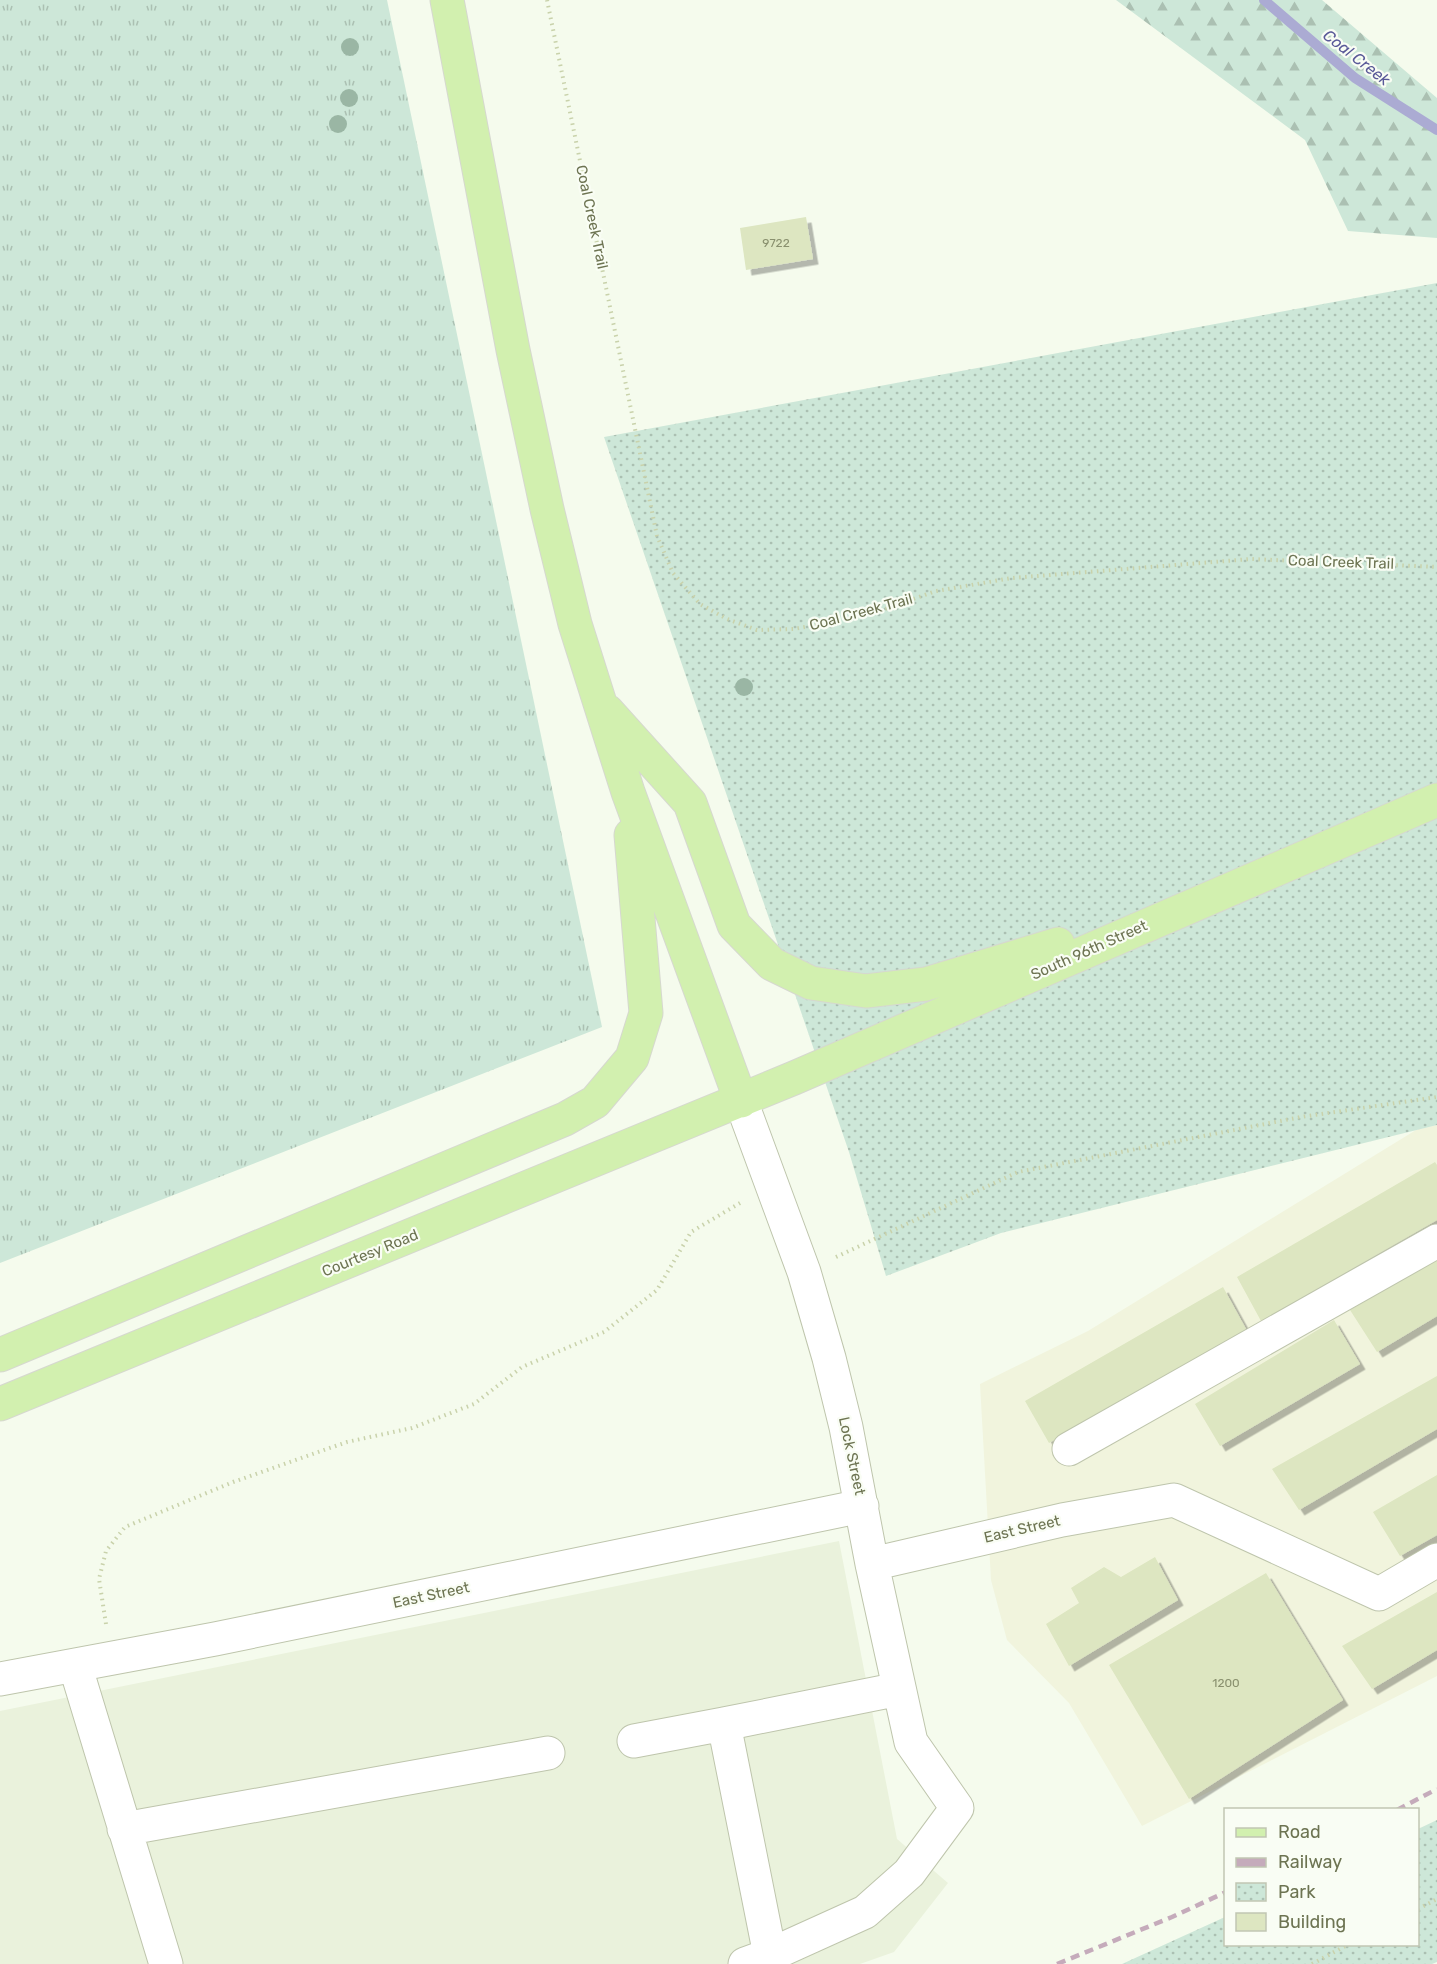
<svg xmlns="http://www.w3.org/2000/svg" width="1437" height="1964" viewBox="0 0 1437 1964" font-family="Rubik,sans-serif">
<defs>
<pattern id="grass-tufts" width="24" height="20" patternUnits="userSpaceOnUse" patternTransform="scale(1.5)"><rect width="24" height="20" fill="#cde7d8"/><path d="M3 7l-1-3M5 7V3M7 7l1-3M15 17l-1-3M17 17v-4M19 17l1-3" fill="none" stroke="#abc0b2"/></pattern>
<pattern id="forest-firs" width="22" height="20" patternUnits="userSpaceOnUse" patternTransform="scale(1.5)"><rect width="22" height="20" fill="#cde7d8"/><path d="M5 1l3.5 6h-7zM16 11l3.5 6h-7z" fill="#abc0b2"/></pattern>
<pattern id="park-dots" width="8" height="8" patternUnits="userSpaceOnUse" patternTransform="scale(1.5)"><rect width="8" height="8" fill="#cde7d8"/><path d="M2 2h.1M6 6h.1" fill="none" stroke="#abc0b2" stroke-width="1.8" stroke-linecap="round"/></pattern>
<filter id="shadow"><feDropShadow dx="5.5" dy="5.5" stdDeviation="0" flood-color="#0004"/></filter>
</defs>
<rect width="100%" height="100%" fill="#f5fbed"/>
<path fill="#eaf2dc" d="M 839,1541 L 897,1839 L 948,1883 L 894,1952 L 860,1964 L 0,1964 L 0,1711 Z"/>
<path fill="#f1f4dd" d="M 1437,1125 L 1437,1676 L 1142,1826 L 1069,1703 L 1007,1640 L 991,1580 L 980,1384 L 1088,1331 L 1416,1130 Z"/>
<path fill="url(#grass-tufts)" d="M 0,0 L 387,0 L 602,1027 L 0,1263 Z"/>
<path fill="url(#forest-firs)" d="M 1116,0 L 1322,0 L 1437,98 L 1437,238 L 1348,231 L 1305,140 Z"/>
<path fill="url(#park-dots)" d="M 1437,283 L 1437,1125 L 1001,1233 L 886,1276 L 849,1152 L 604,437 Z
M 1437,1820 L 1437,1962 L 1432,1964 L 1122,1964 L 1225,1917 L 1226,1944 L 1418,1944 L 1418,1829 Z"/>
<g fill="none" stroke-linecap="round" stroke-linejoin="round">
<path stroke="#ababd3" stroke-width="10" d="M 1264,0 L 1355,78 L 1437,130"/>
</g>
<path fill="#dde6c1" filter="url(#shadow)" d="M 806,217 L 813,259 L 746,270 L 740,228 Z
M 1435,1162 L 1437,1165 L 1437,1220 L 1261,1321 L 1237,1277 Z
M 1437,1258 L 1437,1316 L 1377,1352 L 1350,1310 Z
M 1223,1287 L 1246,1329 L 1049,1443 L 1025,1401 Z
M 1334,1320 L 1360,1364 L 1220,1446 L 1195,1404 Z
M 1437,1376 L 1437,1429 L 1299,1510 L 1272,1469 Z
M 1437,1475 L 1437,1535 L 1400,1556 L 1373,1512 Z
M 1155,1557 L 1178,1600 L 1069,1666 L 1046,1624 L 1079,1603 L 1071,1588 L 1104,1567 L 1121,1577 Z
M 1266,1573 L 1343,1700 L 1189,1799 L 1109,1665 Z
M 1437,1592 L 1437,1650 L 1372,1689 L 1342,1646 Z"/>
<g fill="none" stroke-linecap="round" stroke-linejoin="round">
<defs>
<path id="minor" d="M 741,1101 L 804,1272 L 829,1358 L 846,1427 L 872,1564 L 911,1742 L 957,1808 L 909,1873 L 865,1912 L 770,1955 L 745,1964
M 1069,1449 L 1437,1241
M 872,1564 L 1062,1520 L 1174,1500 L 1379,1594 L 1437,1560
M 75,1665 L 166,1964
M 0,1679 L 215,1639 L 862,1506
M 634,1741 L 724,1724
M 124,1829 L 548,1753
M 770,1955 L 724,1724 L 899,1689"/>
<path id="major" d="M 447,0 L 513,350 L 547,509 L 575,624 L 628,792 L 741,1101
M 607,711 L 690,803 L 734,925 L 772,964 L 811,983 L 866,991 L 926,984 L 1058,944
M 0,1355 L 565,1119 L 595,1102 L 632,1058 L 646,1013 L 631,835
M 0,1404 L 794,1078 L 1437,800"/>
</defs>
<use href="#minor" stroke="#bec5ac" stroke-width="35"/>
<use href="#major" stroke="#d6d8cf" stroke-width="35"/>
<path stroke="#c9d2ab" stroke-width="4" stroke-dasharray="1.5 4.5" stroke-linecap="butt" d="M 547,0 L 657,536 L 673,573 L 700,604 L 727,619 L 757,630 L 794,629 L 832,622 L 885,609 L 936,591 L 1012,578 L 1251,559 L 1437,567
M 836,1257 L 1018,1172 L 1301,1117 L 1437,1097
M 106,1624 L 99,1579 L 106,1551 L 125,1527 L 233,1482 L 347,1442 L 412,1428 L 474,1404 L 522,1367 L 604,1332 L 657,1290 L 691,1232 L 740,1203
M 1418,1909 L 1437,1899
M 1312,1964 L 1349,1944"/>
<use href="#minor" stroke="#fff" stroke-width="33"/>
<use href="#major" stroke="#d2f0af" stroke-width="33"/>
<path stroke="#c5abbb" stroke-width="4.5" stroke-dasharray="9 6" stroke-linecap="butt" d="M 1397,1810 L 1437,1789
M 1057,1964 L 1172,1917 L 1226,1892"/>
</g>
<g fill="#9ab6a4">
<circle cx="350" cy="47" r="9"/>
<circle cx="349" cy="98" r="9"/>
<circle cx="338" cy="124" r="9"/>
<circle cx="744" cy="687" r="9"/>
</g>
<g text-anchor="middle" stroke-width="4.5" stroke-linejoin="round" paint-order="stroke">
<g font-size="12" fill="#89906e">
<text x="776" y="247">9722</text>
<text x="1226" y="1687">1200</text>
</g>
<g font-size="15" fill="#6d7452" stroke="#f9fdf4">
<text transform="translate(592 217) rotate(78)" y="5">Coal Creek Trail</text>
<text transform="translate(1341 562) rotate(2)" y="5">Coal Creek Trail</text>
<text transform="translate(861 612) rotate(-15)" y="5">Coal Creek Trail</text>
<text transform="translate(1089 950) rotate(-24)" y="5">South 96th Street</text>
<text transform="translate(370 1253) rotate(-22)" y="5">Courtesy Road</text>
<text transform="translate(852 1456) rotate(78)" y="5">Lock Street</text>
<text transform="translate(1022 1529) rotate(-13)" y="5">East Street</text>
<text transform="translate(431 1595) rotate(-12)" y="5">East Street</text>
</g>
<g font-size="16" font-style="italic" fill="#595998" stroke="#f9fdf4">
<text transform="translate(1357 57) rotate(38)" y="6">Coal Creek</text>
</g>
</g>
<rect x="1224" y="1808" width="195" height="138" fill="#f9fdf4" stroke="#c1c6b3" stroke-width="1.5"/>
<rect x="1236" y="1828" width="30" height="9" fill="#d2f0af" stroke="#c1c6b3" stroke-width="1.5"/>
<text x="1278" y="1838" font-size="18" fill="#6d7452">Road</text>
<rect x="1236" y="1858" width="30" height="9" fill="#c5abbb" stroke="#c1c6b3" stroke-width="1.5"/>
<text x="1278" y="1868" font-size="18" fill="#6d7452">Railway</text>
<rect x="1236" y="1883" width="30" height="18" fill="url(#park-dots)" stroke="#c1c6b3" stroke-width="1.5"/>
<text x="1278" y="1898" font-size="18" fill="#6d7452">Park</text>
<rect x="1236" y="1913" width="30" height="18" fill="#dde6c1" stroke="#c1c6b3" stroke-width="1.5"/>
<text x="1278" y="1928" font-size="18" fill="#6d7452">Building</text>
</svg>
